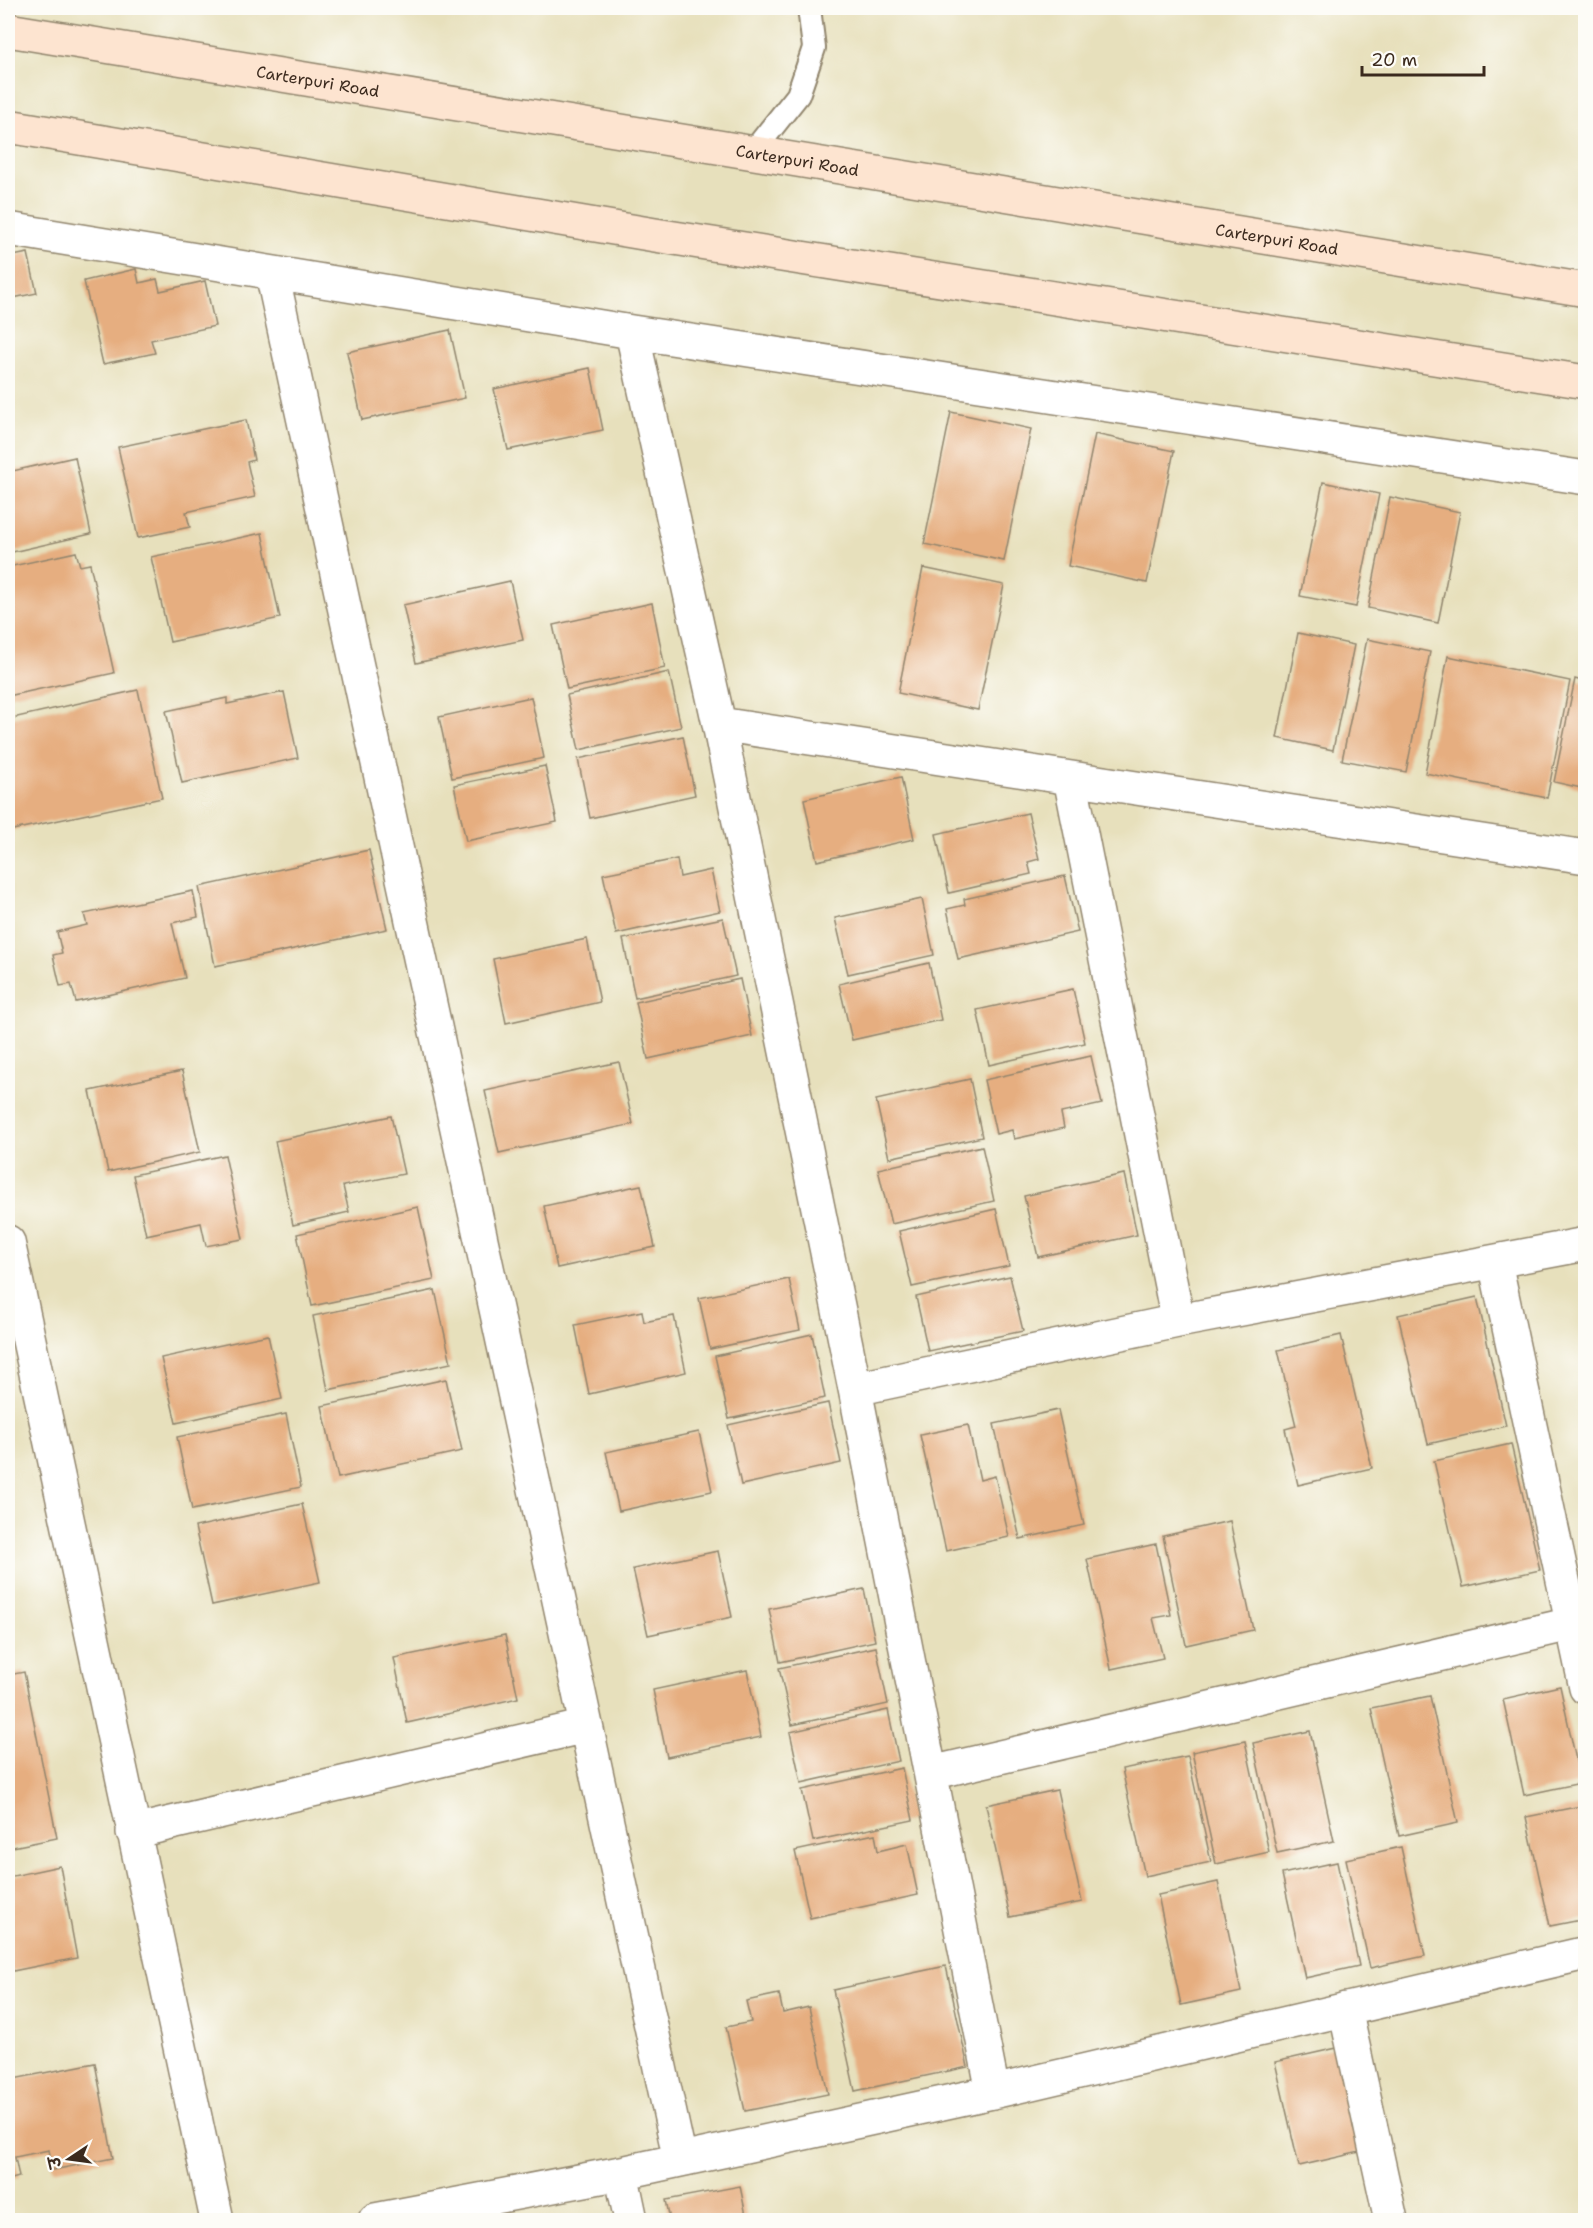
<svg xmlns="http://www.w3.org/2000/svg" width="1593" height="2228" viewBox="0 0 1593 2228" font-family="'Shantell Sans','Playpen Sans Deva',sans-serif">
<rect width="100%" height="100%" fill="#fdfcf7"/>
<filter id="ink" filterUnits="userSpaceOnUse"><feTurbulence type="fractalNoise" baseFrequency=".0167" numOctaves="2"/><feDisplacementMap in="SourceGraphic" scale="12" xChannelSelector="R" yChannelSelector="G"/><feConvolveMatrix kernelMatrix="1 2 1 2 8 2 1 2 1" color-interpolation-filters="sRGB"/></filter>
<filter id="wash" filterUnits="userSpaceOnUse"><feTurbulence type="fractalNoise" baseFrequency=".008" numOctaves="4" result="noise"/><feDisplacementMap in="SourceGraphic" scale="24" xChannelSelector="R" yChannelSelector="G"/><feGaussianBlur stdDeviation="1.35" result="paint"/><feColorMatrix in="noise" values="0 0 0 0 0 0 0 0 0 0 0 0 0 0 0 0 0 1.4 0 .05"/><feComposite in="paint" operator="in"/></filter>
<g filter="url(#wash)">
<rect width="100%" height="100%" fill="#e7e0bc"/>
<g id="blocks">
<path fill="#e6ae80" d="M 28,253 L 37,293 L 8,299 L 8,257 Z
M 136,269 L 139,283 L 157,279 L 160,291 L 205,281 L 215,326 L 151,340 L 155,353 L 103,364 L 84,281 Z
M 450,330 L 465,398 L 362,420 L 347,352 Z
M 590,368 L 603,430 L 508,450 L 494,389 Z
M 951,412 L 1031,429 L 1004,561 L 924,544 Z
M 246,420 L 254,460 L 247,462 L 255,497 L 186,512 L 190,527 L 138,538 L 118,447 Z
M 1095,434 L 1174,451 L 1147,583 L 1068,566 Z
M 75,457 L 91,534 L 8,553 L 8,472 Z
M 1323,482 L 1379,494 L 1356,607 L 1300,596 Z
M 1390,497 L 1460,512 L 1438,623 L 1368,608 Z
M 262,533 L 280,618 L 170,642 L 151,557 Z
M 76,552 L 80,566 L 90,564 L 114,673 L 8,696 L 8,567 Z
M 923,568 L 1004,585 L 978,710 L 898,693 Z
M 510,581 L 523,640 L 416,663 L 403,605 Z
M 652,603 L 665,668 L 567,689 L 553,625 Z
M 1298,633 L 1354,645 L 1333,750 L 1277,738 Z
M 1367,639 L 1430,652 L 1406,772 L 1342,760 Z
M 1448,656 L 1570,681 L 1547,798 L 1425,773 Z
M 669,672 L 681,727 L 579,750 L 567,695 Z
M 1575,679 L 1586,682 L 1586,789 L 1554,782 Z
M 138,690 L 162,798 L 8,831 L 8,719 Z
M 284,692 L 298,758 L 182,783 L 166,711 L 227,698 L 227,704 Z
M 531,697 L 544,758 L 452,778 L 439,717 Z
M 683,736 L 695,795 L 590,818 L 578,759 Z
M 545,766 L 557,822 L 466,841 L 454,785 Z
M 901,777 L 914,839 L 817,861 L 804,799 Z
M 1028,813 L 1039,859 L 1028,862 L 1031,874 L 949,893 L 936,834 Z
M 369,850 L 387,929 L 215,966 L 199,887 Z
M 677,859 L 680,877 L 711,870 L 720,911 L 616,934 L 603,874 Z
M 1065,876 L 1078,932 L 958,959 L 947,909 L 965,905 L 964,899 Z
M 193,891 L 198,917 L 172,923 L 185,978 L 76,1002 L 71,984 L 60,986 L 53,955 L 62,953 L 57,932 L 87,925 L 84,914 Z
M 922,899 L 934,955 L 848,974 L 835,918 Z
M 723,918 L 736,976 L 635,998 L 623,939 Z
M 587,939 L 600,1002 L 506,1023 L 493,959 Z
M 929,963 L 941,1020 L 852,1040 L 839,984 Z
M 740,979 L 752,1036 L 648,1059 L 636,1002 Z
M 1073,989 L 1085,1043 L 989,1065 L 977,1010 Z
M 1091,1056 L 1102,1104 L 1061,1113 L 1064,1128 L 1014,1139 L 1012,1130 L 996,1134 L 984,1080 Z
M 619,1062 L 633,1124 L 499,1153 L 485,1091 Z
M 182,1071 L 200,1152 L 108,1172 L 90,1091 Z
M 970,1079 L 982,1137 L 889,1158 L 876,1100 Z
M 391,1116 L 404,1174 L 343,1186 L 349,1212 L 293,1225 L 275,1141 Z
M 982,1146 L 994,1201 L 891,1224 L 878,1169 Z
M 225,1155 L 243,1239 L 206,1246 L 201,1223 L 146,1235 L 133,1175 Z
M 1124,1174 L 1137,1235 L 1038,1257 L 1024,1196 Z
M 641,1185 L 655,1247 L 557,1268 L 544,1206 Z
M 418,1207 L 434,1280 L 312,1306 L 297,1234 Z
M 996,1209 L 1009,1266 L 912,1287 L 899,1231 Z
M 1010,1276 L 1023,1331 L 928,1351 L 916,1297 Z
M 789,1279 L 800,1330 L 710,1349 L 699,1298 Z
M 435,1290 L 451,1363 L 328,1390 L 313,1316 Z
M 1477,1297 L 1506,1426 L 1428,1444 L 1398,1315 Z
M 642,1311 L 644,1322 L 674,1316 L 686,1372 L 589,1394 L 575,1325 Z
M 812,1334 L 825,1398 L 729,1419 L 715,1356 Z
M 268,1335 L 282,1399 L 176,1423 L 161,1358 Z
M 1341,1335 L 1372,1468 L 1298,1485 L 1285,1429 L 1296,1426 L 1278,1350 Z
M 446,1379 L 462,1451 L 338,1478 L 322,1406 Z
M 828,1403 L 841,1463 L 741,1485 L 728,1425 Z
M 1058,1410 L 1084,1525 L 1020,1539 L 994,1424 Z
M 286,1414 L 301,1487 L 192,1510 L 177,1437 Z
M 968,1425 L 980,1480 L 995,1476 L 1009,1537 L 946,1551 L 920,1435 Z
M 699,1432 L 712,1491 L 619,1511 L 606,1452 Z
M 1511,1444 L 1540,1570 L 1463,1587 L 1434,1461 Z
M 302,1504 L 320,1582 L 212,1605 L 195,1527 Z
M 1230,1521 L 1253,1630 L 1186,1645 L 1163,1536 Z
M 1156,1544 L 1171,1615 L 1153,1618 L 1163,1658 L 1111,1669 L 1087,1559 Z
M 718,1551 L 732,1617 L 648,1635 L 633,1569 Z
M 864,1589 L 875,1641 L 780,1662 L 769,1609 Z
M 505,1635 L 518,1698 L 407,1723 L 394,1658 Z
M 876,1647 L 888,1704 L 792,1725 L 779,1668 Z
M 747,1670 L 761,1737 L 667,1757 L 653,1690 Z
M 24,1672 L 57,1838 L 8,1848 L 8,1675 Z
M 1560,1686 L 1581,1783 L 1524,1795 L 1503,1699 Z
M 1430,1696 L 1458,1823 L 1399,1836 L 1371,1708 Z
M 888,1710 L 899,1761 L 801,1783 L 790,1732 Z
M 1310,1731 L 1334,1841 L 1277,1853 L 1253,1743 Z
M 1245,1741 L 1269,1852 L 1216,1864 L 1192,1752 Z
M 1188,1756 L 1211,1862 L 1145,1876 L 1122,1769 Z
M 902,1768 L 913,1820 L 813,1841 L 802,1790 Z
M 1057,1790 L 1082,1902 L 1010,1917 L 986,1805 Z
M 1586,1805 L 1586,1919 L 1550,1926 L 1526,1817 Z
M 875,1834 L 878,1851 L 907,1844 L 918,1895 L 810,1918 L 795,1851 Z
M 1401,1847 L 1425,1956 L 1370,1968 L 1346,1859 Z
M 1337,1862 L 1359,1966 L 1305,1978 L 1282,1874 Z
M 60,1866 L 77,1958 L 8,1972 L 8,1877 Z
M 1218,1882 L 1241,1992 L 1181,2005 L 1158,1895 Z
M 946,1966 L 968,2067 L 855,2091 L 833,1990 Z
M 779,1994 L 783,2013 L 809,2007 L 828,2094 L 745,2111 L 726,2027 L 751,2022 L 746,2001 Z
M 1337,2048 L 1360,2152 L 1299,2166 L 1275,2062 Z
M 95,2063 L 113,2158 L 53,2170 L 49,2150 L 15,2157 L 19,2177 L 8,2180 L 8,2080 Z
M 740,2186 L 747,2220 L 670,2220 L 666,2200 Z"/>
</g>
</g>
<g filter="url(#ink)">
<use href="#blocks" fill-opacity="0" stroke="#91856d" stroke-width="1.5"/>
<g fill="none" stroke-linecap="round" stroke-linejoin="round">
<defs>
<path id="lane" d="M 752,153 L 798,95 L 814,48 L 809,8"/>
<path id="street" d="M 8,229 L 632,332 L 1586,478
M 272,273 L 680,2160
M 632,332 L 719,724 L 855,1389 L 993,2092
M 719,724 L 1586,857
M 1070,778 L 1178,1321
M 8,1242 L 217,2220
M 1495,1262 L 1586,1688
M 855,1389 L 1178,1321 L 1586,1244
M 931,1773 L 1571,1624
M 133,1832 L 586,1726
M 1345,2009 L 1391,2220
M 621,2173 L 631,2220
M 375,2220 L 621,2173 L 993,2092 L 1586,1953"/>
<g id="secondary">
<path id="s1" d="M 8,30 L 1586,290"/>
<path d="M 8,126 L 655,235 L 1586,382"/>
</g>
</defs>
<use href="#lane" stroke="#91856d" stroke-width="26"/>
<use href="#street" stroke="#91856d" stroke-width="36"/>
<use href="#secondary" stroke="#91856d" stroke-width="36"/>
<use href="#lane" stroke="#fff" stroke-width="22"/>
<use href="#street" stroke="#fff" stroke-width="33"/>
<use href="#secondary" stroke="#fde4d0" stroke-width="33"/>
</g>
</g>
<g text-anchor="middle" stroke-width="6" stroke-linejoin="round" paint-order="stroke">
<g font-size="16" fill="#3b2a1e" stroke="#fdfcf7">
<text dy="6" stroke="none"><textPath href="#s1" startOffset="314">Carterpuri Road</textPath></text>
<text dy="6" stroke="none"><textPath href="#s1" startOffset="800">Carterpuri Road</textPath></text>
<text dy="6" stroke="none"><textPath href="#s1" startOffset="1286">Carterpuri Road</textPath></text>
</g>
</g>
<rect width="1593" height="2228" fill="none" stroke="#fdfcf7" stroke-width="30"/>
<g transform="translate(69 2159) rotate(257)" stroke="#fdfcf7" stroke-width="4.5" paint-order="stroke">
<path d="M0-4.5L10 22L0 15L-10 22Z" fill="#3b2a1e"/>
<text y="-9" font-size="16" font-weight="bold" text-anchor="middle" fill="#3b2a1e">उ</text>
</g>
<path d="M1362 66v9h122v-9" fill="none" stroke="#3b2a1e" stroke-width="3"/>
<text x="1371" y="66" font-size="18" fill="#3b2a1e" stroke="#fdfcf7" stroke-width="4.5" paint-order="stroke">20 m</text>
</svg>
